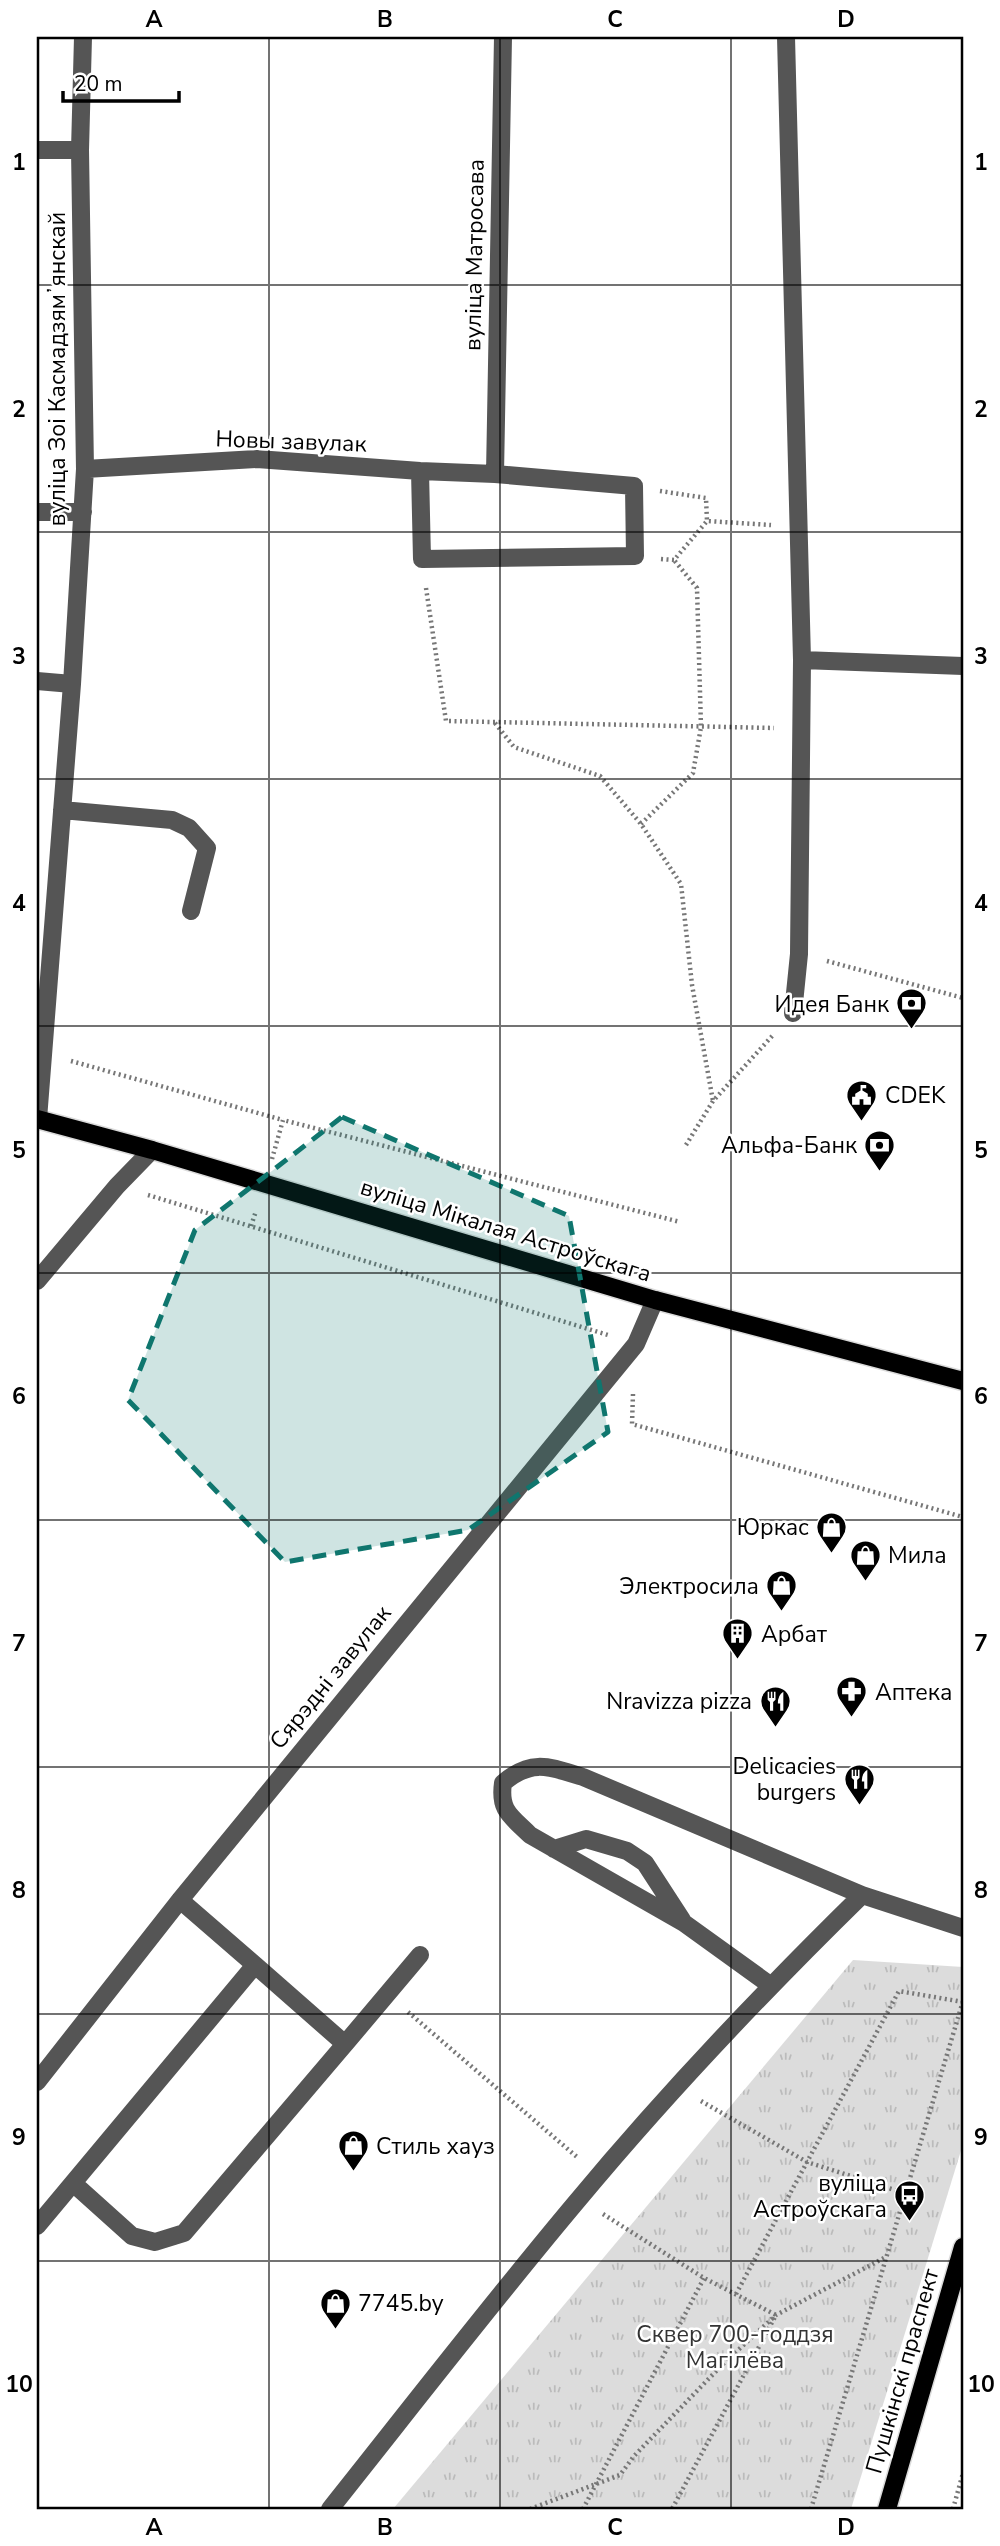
<svg xmlns="http://www.w3.org/2000/svg" width="1000" height="2546" viewBox="0 0 1000 2546" font-family="'Nunito Sans',sans-serif">
<defs>
<pattern id="park-tufts" width="24" height="20" patternUnits="userSpaceOnUse" patternTransform="scale(1.75)"><rect width="24" height="20" fill="#dcdcdc"/><path d="M3 7l-1-3M5 7V3M7 7l1-3M15 17l-1-3M17 17v-4M19 17l1-3" fill="none" stroke="#bbb"/></pattern>
</defs>
<rect width="100%" height="100%" fill="#fff"/>
<path fill="url(#park-tufts)" d="M 853,1960 L 963,1967 L 963,2144 L 851,2509 L 393,2509 Z"/>
<g fill="none" stroke-linecap="round" stroke-linejoin="round">
<defs>
<path id="major" d="M 37,1119 L 152,1150 L 655,1300 L 963,1381
M 887,2509 L 963,2247"/>
</defs>
<use href="#major" stroke="#dbdbdb" stroke-width="21"/>
<path stroke="#777" stroke-width="4.5" stroke-dasharray="2 3.5" stroke-linecap="butt" d="M 660,491 L 706,498 L 707,521
M 661,559 L 674,560 L 707,521 L 771,525
M 426,588 L 446,721 L 774,728
M 495,723 L 514,747 L 600,776 L 641,824 L 681,884 L 692,985 L 713,1101
M 641,824 L 693,773 L 701,727 L 697,588 L 674,560
M 827,961 L 963,998
M 71,1061 L 283,1120
M 686,1145 L 713,1101 L 774,1034
M 272,1159 L 283,1120 L 680,1222
M 148,1195 L 608,1335
M 251,1226 L 256,1211
M 633,1394 L 632,1424 L 963,1517
M 408,2012 L 577,2157
M 701,2101 L 807,2162 L 904,2193
M 603,2214 L 704,2278 L 776,2315 L 672,2509
M 736,2294 L 899,1991 L 963,2002
M 530,2509 L 620,2475 L 634,2456 L 723,2364 L 776,2315 L 884,2258
M 583,2509 L 704,2278
M 811,2509 L 963,2001
M 953,2509 L 963,2473"/>
<path stroke="#555" stroke-width="18" d="M 786,37 L 802,660 L 799,954 L 793,1013
M 37,150 L 80,150
M 85,469 L 257,459 L 420,471 L 495,474 L 634,486 L 635,556 L 422,559 L 420,471
M 495,474 L 503,37
M 37,512 L 83,512
M 802,660 L 963,666
M 37,681 L 72,684
M 62,810 L 172,820 L 189,828 L 207,848 L 191,911
M 38,1119 L 72,684 L 85,469 L 80,150 L 83,37
M 37,1281 L 117,1186 L 152,1150
M 554,1849 L 586,1839 L 627,1851 L 645,1863 L 682,1920
M 770,1985 L 684,1923 L 530,1835 C 511,1816 499,1811 503,1783 C 532,1758 550,1767 583,1777 L 862,1895
M 345,2044 L 420,1955
M 37,2082 L 180,1900 L 636,1344 L 655,1300
M 73,2183 L 132,2236 L 155,2242 L 184,2233 L 345,2044 L 255,1965
M 37,2226 L 255,1965 L 180,1900
M 330,2509 C 412,2406 493,2301 578,2200 C 667,2093 763,1992 862,1895 L 963,1928"/>
<use href="#major" stroke="#000" stroke-width="18"/>
</g>
<path fill="#0f766e" fill-opacity="0.2" stroke="#0f766e" stroke-width="5" stroke-dasharray="14 9" stroke-linejoin="round" d="M 342,1117 L 569,1216 L 608,1432 L 468,1530 L 285,1562 L 128,1400 L 195,1230 Z"/>
<path fill="none" stroke="#000" stroke-width="2" stroke-opacity="0.55" d="M 269,37 L 269,2509M 500,37 L 500,2509M 731,37 L 731,2509M 37,285 L 963,285M 37,532 L 963,532M 37,779 L 963,779M 37,1026 L 963,1026M 37,1273 L 963,1273M 37,1520 L 963,1520M 37,1767 L 963,1767M 37,2014 L 963,2014M 37,2261 L 963,2261"/>
<defs>
<symbol id="bank-pin" viewBox="-11 -11 22 30"><path d="M0 17L-7.5 6A9.5 9.5 0 1 1 7.5 6Z" fill="#000" stroke="#fff"/><path d="M-6-4H6V4H-6ZM0-2.3a2.3 2.3 0 1 0 0 4.6a2.3 2.3 0 1 0 0-4.6Z" fill="#fff"/></symbol>
<symbol id="civic-pin" viewBox="-11 -11 22 30"><path d="M0 17L-7.5 6A9.5 9.5 0 1 1 7.5 6Z" fill="#000" stroke="#fff"/><path d="M-.6-6.5H3V-4.5H.6V-3L4-1V1h2V6H-6V1h2V-1L-.6-3ZM-1.2 2.5V6h2.4V2.5Z" fill="#fff"/></symbol>
<symbol id="shop-pin" viewBox="-11 -11 22 30"><path d="M0 17L-7.5 6A9.5 9.5 0 1 1 7.5 6Z" fill="#000" stroke="#fff"/><path d="M-5-2.5h2.3a2.7 3.5 0 0 1 5.4 0H5L5.5 6h-11ZM-1.5-2.5h3a1.5 2.3 0 0 0-3 0Z" fill="#fff"/></symbol>
<symbol id="building-pin" viewBox="-11 -11 22 30"><path d="M0 17L-7.5 6A9.5 9.5 0 1 1 7.5 6Z" fill="#000" stroke="#fff"/><path d="M-4-6H4V6H1V3H-1V6H-4ZM-2.5-4.3h1.7v1.8h-1.7ZM.8-4.3h1.7v1.8H.8ZM-2.5-1h1.7V.8h-1.7ZM.8-1h1.7V.8H.8Z" fill="#fff"/></symbol>
<symbol id="pharmacy-pin" viewBox="-11 -11 22 30"><path d="M0 17L-7.5 6A9.5 9.5 0 1 1 7.5 6Z" fill="#000" stroke="#fff"/><path d="M-2-6h4v4h4v4h-4v4h-4v-4h-4v-4h4Z" fill="#fff"/></symbol>
<symbol id="restaurant-pin" viewBox="-11 -11 22 30"><path d="M0 17L-7.5 6A9.5 9.5 0 1 1 7.5 6Z" fill="#000" stroke="#fff"/><path d="M-5-6h1v4h1v-4h1v4h1v-4h1v5L-1.5 .5V6h-2V.5L-5-1ZM5-6V6H3V1.5H1.5Q1.5-4 5-6Z" fill="#fff"/></symbol>
<symbol id="bus-pin" viewBox="-11 -11 22 30"><path d="M0 17L-7.5 6A9.5 9.5 0 1 1 7.5 6Z" fill="#000" stroke="#fff"/><path d="M-5-6H5V4H4V6H2V4H-2V6H-4V4H-5ZM-3.5-4V0h7V-4ZM-3.5 1.2v1.5H-2V1.2ZM2 1.2v1.5H3.5V1.2Z" fill="#fff"/></symbol>
</defs>
<g fill-rule="evenodd">
<use href="#bank-pin" x="894" y="986" width="35" height="47"/>
<use href="#civic-pin" x="844" y="1078" width="35" height="47"/>
<use href="#bank-pin" x="862" y="1128" width="35" height="47"/>
<use href="#shop-pin" x="814" y="1510" width="35" height="47"/>
<use href="#shop-pin" x="848" y="1538" width="35" height="47"/>
<use href="#shop-pin" x="764" y="1568" width="35" height="47"/>
<use href="#building-pin" x="720" y="1616" width="35" height="47"/>
<use href="#pharmacy-pin" x="834" y="1674" width="35" height="47"/>
<use href="#restaurant-pin" x="758" y="1684" width="35" height="47"/>
<use href="#restaurant-pin" x="842" y="1762" width="35" height="47"/>
<use href="#shop-pin" x="336" y="2128" width="35" height="47"/>
<use href="#bus-pin" x="892" y="2178" width="35" height="47"/>
<use href="#shop-pin" x="318" y="2286" width="35" height="47"/>
</g>
<g text-anchor="middle" stroke-width="5" stroke-linejoin="round" paint-order="stroke">
<g font-size="23" fill="#000" stroke="#fff">
<text transform="translate(474 255) rotate(-89)" y="8">вуліца Матросава</text>
<text transform="translate(57 369) rotate(-90)" y="8">вуліца Зоі Касмадзямʼянскай</text>
<text transform="translate(291 441) rotate(2)" y="8">Новы завулак</text>
<text transform="translate(506 1230) rotate(17)" y="8">вуліца Мікалая Астроўскага</text>
<text transform="translate(330 1677) rotate(-51)" y="8">Сярэдні завулак</text>
<text transform="translate(902 2371) rotate(-74)" y="8">Пушкінскі праспект</text>
</g>
<g font-size="23" fill="#000" stroke="#fff" text-anchor="end">
<text x="889" y="1012">Идея Банк</text>
<text x="885" y="1103" text-anchor="start">CDEK</text>
<text x="857" y="1153">Альфа-Банк</text>
<text x="809" y="1535">Юркас</text>
<text x="888" y="1563" text-anchor="start">Мила</text>
<text x="759" y="1594">Электросила</text>
<text x="761" y="1642" text-anchor="start">Арбат</text>
<text x="875" y="1700" text-anchor="start">Аптека</text>
<text x="752" y="1709">Nravizza pizza</text>
<text x="836" y="1774">Delicacies<tspan x="836" dy="26">burgers</tspan></text>
<text x="376" y="2154" text-anchor="start">Стиль хауз</text>
<text x="887" y="2191">вуліца<tspan x="887" dy="26">Астроўскага</tspan></text>
<text x="358" y="2311" text-anchor="start">7745.by</text>
</g>
<g font-size="23" fill="#333" stroke="#fff">
<text x="735" y="2342">Сквер 700-годдзя<tspan x="735" dy="26">Магілёва</tspan></text>
</g>
</g>
<rect width="1000" height="2546" fill="none" stroke="#ffffff" stroke-width="77"/>
<path d="M63 91v10h116v-10" fill="none" stroke="#000000" stroke-width="3.5"/>
<text x="74" y="91" font-size="21" fill="#000000" stroke="#ffffff" stroke-width="5" paint-order="stroke">20 m</text>
<rect x="38" y="38" width="924" height="2470" fill="none" stroke="#000" stroke-width="2.5"/>
<g font-size="23" text-anchor="middle" font-weight="bold" fill="#000">
<text x="154" y="27">A</text>
<text x="385" y="27">B</text>
<text x="615" y="27">C</text>
<text x="846" y="27">D</text>
<text x="19" y="170">1</text>
<text x="981" y="170">1</text>
<text x="19" y="417">2</text>
<text x="981" y="417">2</text>
<text x="19" y="664">3</text>
<text x="981" y="664">3</text>
<text x="19" y="911">4</text>
<text x="981" y="911">4</text>
<text x="19" y="1158">5</text>
<text x="981" y="1158">5</text>
<text x="19" y="1404">6</text>
<text x="981" y="1404">6</text>
<text x="19" y="1651">7</text>
<text x="981" y="1651">7</text>
<text x="19" y="1898">8</text>
<text x="981" y="1898">8</text>
<text x="19" y="2145">9</text>
<text x="981" y="2145">9</text>
<text x="19" y="2392">10</text>
<text x="981" y="2392">10</text>
<text x="154" y="2535">A</text>
<text x="385" y="2535">B</text>
<text x="615" y="2535">C</text>
<text x="846" y="2535">D</text>
</g>
</svg>
